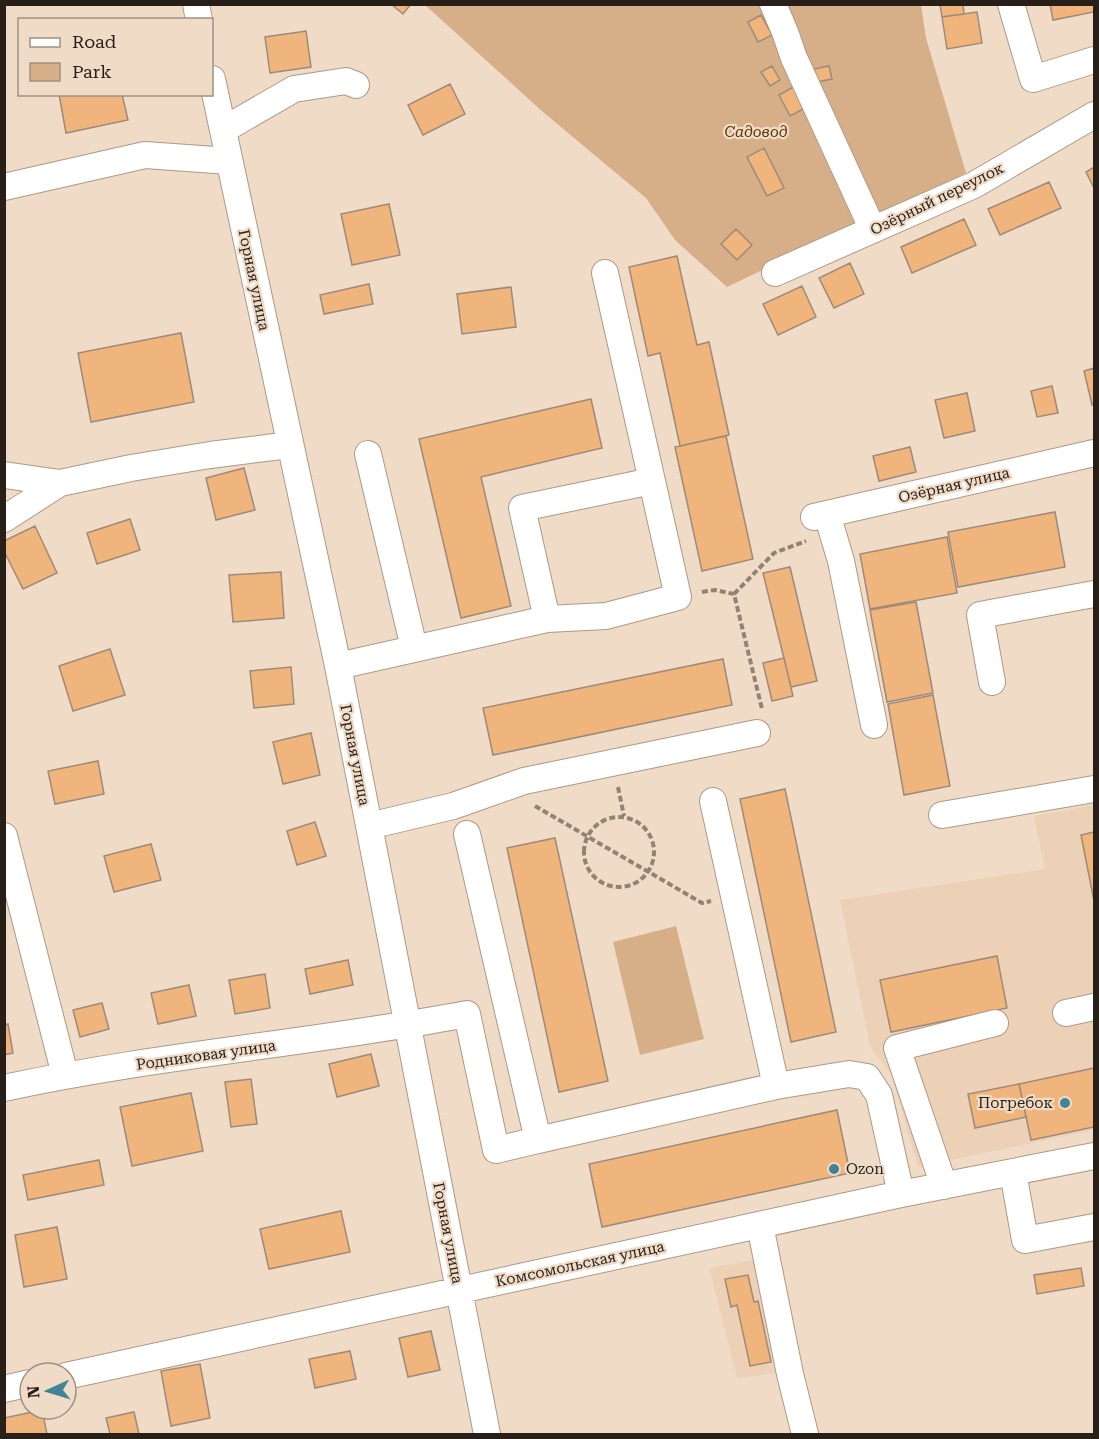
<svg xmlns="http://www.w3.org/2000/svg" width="1099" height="1439" viewBox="0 0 1099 1439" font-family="'Roboto Serif',serif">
<rect width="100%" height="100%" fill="#f0dbc7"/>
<path fill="#ecd1b7" d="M 1094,805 L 1094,1130 L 918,1167 L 891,1074 L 870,1047 L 840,900 L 1045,869 L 1034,816 Z
M 753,1260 L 778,1373 L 737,1378 L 709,1268 Z"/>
<path fill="#d6af89" d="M 425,5 L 921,5 L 926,38 L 966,173 L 727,287 L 675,240 L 646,198 L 543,112 Z
M 676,926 L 704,1039 L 640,1055 L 613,942 Z"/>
<path fill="#f0b57c" stroke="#9e8a78" stroke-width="1.5" d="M 391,4 L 411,4 L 403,14 Z
M 940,4 L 963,4 L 964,14 L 942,17 Z
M 1050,4 L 1094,4 L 1094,12 L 1053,20 Z
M 977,12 L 982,43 L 947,49 L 942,17 Z
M 761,15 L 772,35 L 758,42 L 748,22 Z
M 306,31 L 311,67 L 270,73 L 265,37 Z
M 772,66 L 780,80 L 770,86 L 761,72 Z
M 829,66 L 832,79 L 817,82 L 814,69 Z
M 450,84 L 465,114 L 423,135 L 408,105 Z
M 795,86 L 807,107 L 790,116 L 779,95 Z
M 59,94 L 122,94 L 128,120 L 66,133 Z
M 764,148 L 784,188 L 767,196 L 747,157 Z
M 1094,167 L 1094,188 L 1086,172 Z
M 1049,182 L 1061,208 L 1000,235 L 988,209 Z
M 389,204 L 400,255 L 352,265 L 341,214 Z
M 964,219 L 976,245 L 912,273 L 901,247 Z
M 736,229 L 752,245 L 737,260 L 721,244 Z
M 677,256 L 697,345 L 709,342 L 729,435 L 680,446 L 660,353 L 648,356 L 629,267 Z
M 850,263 L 864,294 L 834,308 L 819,278 Z
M 369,284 L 373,304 L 324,314 L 320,295 Z
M 802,286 L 816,317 L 778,335 L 763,304 Z
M 511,287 L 516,327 L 462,334 L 457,294 Z
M 181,333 L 194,402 L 91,422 L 78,353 Z
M 1094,368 L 1094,404 L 1092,405 L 1084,371 Z
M 1052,386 L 1058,413 L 1037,417 L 1031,391 Z
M 967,393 L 975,431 L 944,438 L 935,400 Z
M 591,399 L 602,448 L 481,477 L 511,606 L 461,618 L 419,439 Z
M 726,436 L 753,559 L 702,571 L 675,447 Z
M 910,447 L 916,472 L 879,481 L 873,456 Z
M 244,468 L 255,510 L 216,520 L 206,478 Z
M 1055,512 L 1065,567 L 958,587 L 948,532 Z
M 130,519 L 140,550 L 97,564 L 87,533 Z
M 35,526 L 57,573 L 23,589 L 4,551 L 4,541 Z
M 947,537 L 957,593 L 870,609 L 860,554 Z
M 790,567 L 817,681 L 791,687 L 763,573 Z
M 281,572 L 284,618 L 233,622 L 229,575 Z
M 916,602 L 933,693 L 887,702 L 870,610 Z
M 110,649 L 125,695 L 73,711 L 59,666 Z
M 784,658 L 793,696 L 772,701 L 763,663 Z
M 723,659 L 732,705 L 493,755 L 483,708 Z
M 291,667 L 294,704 L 254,708 L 250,671 Z
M 933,695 L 950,786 L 904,795 L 888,704 Z
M 311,733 L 320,775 L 283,784 L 273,742 Z
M 98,761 L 104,794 L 55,804 L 48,771 Z
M 785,789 L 836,1032 L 791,1042 L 740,799 Z
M 315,822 L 326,856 L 297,865 L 287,831 Z
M 1094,832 L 1094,901 L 1081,835 Z
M 555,838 L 608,1081 L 559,1092 L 507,848 Z
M 151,844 L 161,880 L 114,892 L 104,856 Z
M 997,956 L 1007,1008 L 891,1032 L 880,980 Z
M 348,960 L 353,985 L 310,994 L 305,969 Z
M 265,974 L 270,1008 L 235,1014 L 229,980 Z
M 189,985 L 196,1016 L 158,1024 L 151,993 Z
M 102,1003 L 109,1029 L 80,1037 L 73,1010 Z
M 8,1024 L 13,1053 L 4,1055 L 4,1025 Z
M 371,1054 L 379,1086 L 337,1097 L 329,1064 Z
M 1094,1068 L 1094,1127 L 1031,1140 L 1019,1084 Z
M 251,1079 L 257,1124 L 231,1127 L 225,1082 Z
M 1019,1084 L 1026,1117 L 975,1128 L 968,1094 Z
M 191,1093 L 203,1151 L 132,1166 L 120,1107 Z
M 837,1110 L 850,1173 L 602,1227 L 589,1164 Z
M 99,1160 L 104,1185 L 28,1200 L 23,1175 Z
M 341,1211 L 350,1252 L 269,1269 L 260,1229 Z
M 57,1227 L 67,1279 L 24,1287 L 15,1235 Z
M 1081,1268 L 1084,1286 L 1037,1294 L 1034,1275 Z
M 748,1275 L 754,1302 L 758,1301 L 771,1362 L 750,1366 L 737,1305 L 731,1307 L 725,1279 Z
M 431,1331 L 440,1370 L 408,1377 L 399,1338 Z
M 350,1351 L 356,1379 L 315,1388 L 309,1359 Z
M 200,1364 L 210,1418 L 171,1426 L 161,1371 Z
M 42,1410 L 47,1434 L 4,1434 L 4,1418 Z
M 134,1412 L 139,1434 L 110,1434 L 106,1418 Z"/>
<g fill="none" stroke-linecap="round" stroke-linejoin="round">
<defs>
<path id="minor" d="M 196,4 L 199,20
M 773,4 L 785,32 L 794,58 L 873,230
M 1011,4 L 1033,79 L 1094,60
M 212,79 L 338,666 L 487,1434
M 223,130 L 294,89 L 346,81 L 356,85
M 4,187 L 145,155 L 229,161
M 605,273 L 652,481
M 775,273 L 974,185 L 1094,115
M 368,454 L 414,648
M 4,475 L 60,483
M 827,514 L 841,561 L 874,725
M 814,517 L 1094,453
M 4,519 L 60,483 L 131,468 L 210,455 L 290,445
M 338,666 L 547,619 L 606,616 L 678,597 L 652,481 L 522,508 L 547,619
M 992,682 L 980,615 L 1094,594
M 713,801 L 776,1086
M 942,815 L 1094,789
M 369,826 L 453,806 L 524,781 L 757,733
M 4,836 L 65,1075
M 1066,1013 L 1094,1007
M 4,1088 C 157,1055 314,1043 467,1014 L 496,1150 L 538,1140 L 467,834
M 538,1140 L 776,1086 L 849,1074 L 867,1077 L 879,1095 L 901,1194
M 1013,1172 L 1025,1240 L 1094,1227
M 944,1186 L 897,1048 L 995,1023
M 760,1225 L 790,1374 L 805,1434
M 66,1376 L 901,1194 L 1094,1156
M 4,1389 L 30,1383"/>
</defs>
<use href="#minor" stroke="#ad9986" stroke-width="28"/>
<path stroke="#928375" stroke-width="4" stroke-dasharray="6 3" stroke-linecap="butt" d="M 702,592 L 715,590 L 734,594 L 762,709
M 734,594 L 774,553 L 806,541
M 618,787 L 624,816
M 535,806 L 702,903 L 711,901
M584 852a35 35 0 1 1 70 0a35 35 0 1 1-70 0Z"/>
<use href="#minor" stroke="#fff" stroke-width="26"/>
</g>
<g fill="#418494" stroke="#f0dbc7" stroke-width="2">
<circle cx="1065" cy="1103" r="6"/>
<circle cx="834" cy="1169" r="6"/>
</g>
<g text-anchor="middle" stroke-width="4.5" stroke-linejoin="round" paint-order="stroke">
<g font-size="15" font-style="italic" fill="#5a3505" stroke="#f0dbc7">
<text x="756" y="137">Садовод</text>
</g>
<g font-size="15" fill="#271f18" stroke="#f0dbc7">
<text transform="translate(937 199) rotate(-26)" y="5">Озёрный переулок</text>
<text transform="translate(254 280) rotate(78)" y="5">Горная улица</text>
<text transform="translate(954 485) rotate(-13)" y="5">Озёрная улица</text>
<text transform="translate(355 755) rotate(79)" y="5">Горная улица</text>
<text transform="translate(206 1055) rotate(-8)" y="5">Родниковая улица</text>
<text transform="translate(448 1233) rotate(79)" y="5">Горная улица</text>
<text transform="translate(580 1264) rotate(-12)" y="5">Комсомольская улица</text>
</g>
<g font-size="15" fill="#271f18" stroke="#f0dbc7" text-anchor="end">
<text x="1053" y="1108">Погребок</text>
<text x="846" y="1174" text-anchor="start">Ozon</text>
</g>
</g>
<rect width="1099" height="1439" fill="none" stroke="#271f18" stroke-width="12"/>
<rect x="18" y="18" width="195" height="78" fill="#f0dbc7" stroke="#a09081" stroke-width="1.5"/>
<rect x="30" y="38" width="30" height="9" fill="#ffffff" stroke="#a09081" stroke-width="1.5"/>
<text x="72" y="48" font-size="18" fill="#271f18">Road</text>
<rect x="30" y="63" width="30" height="18" fill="#d6af89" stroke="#a09081" stroke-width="1.5"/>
<text x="72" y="78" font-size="18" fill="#271f18">Park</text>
<g transform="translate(48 1391) rotate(266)"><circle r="28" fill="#f0dbc7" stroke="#a09081" stroke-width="1.5"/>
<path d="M0-4.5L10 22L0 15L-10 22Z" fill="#418494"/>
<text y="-9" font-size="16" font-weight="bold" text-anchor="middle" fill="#271f18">N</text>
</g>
</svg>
